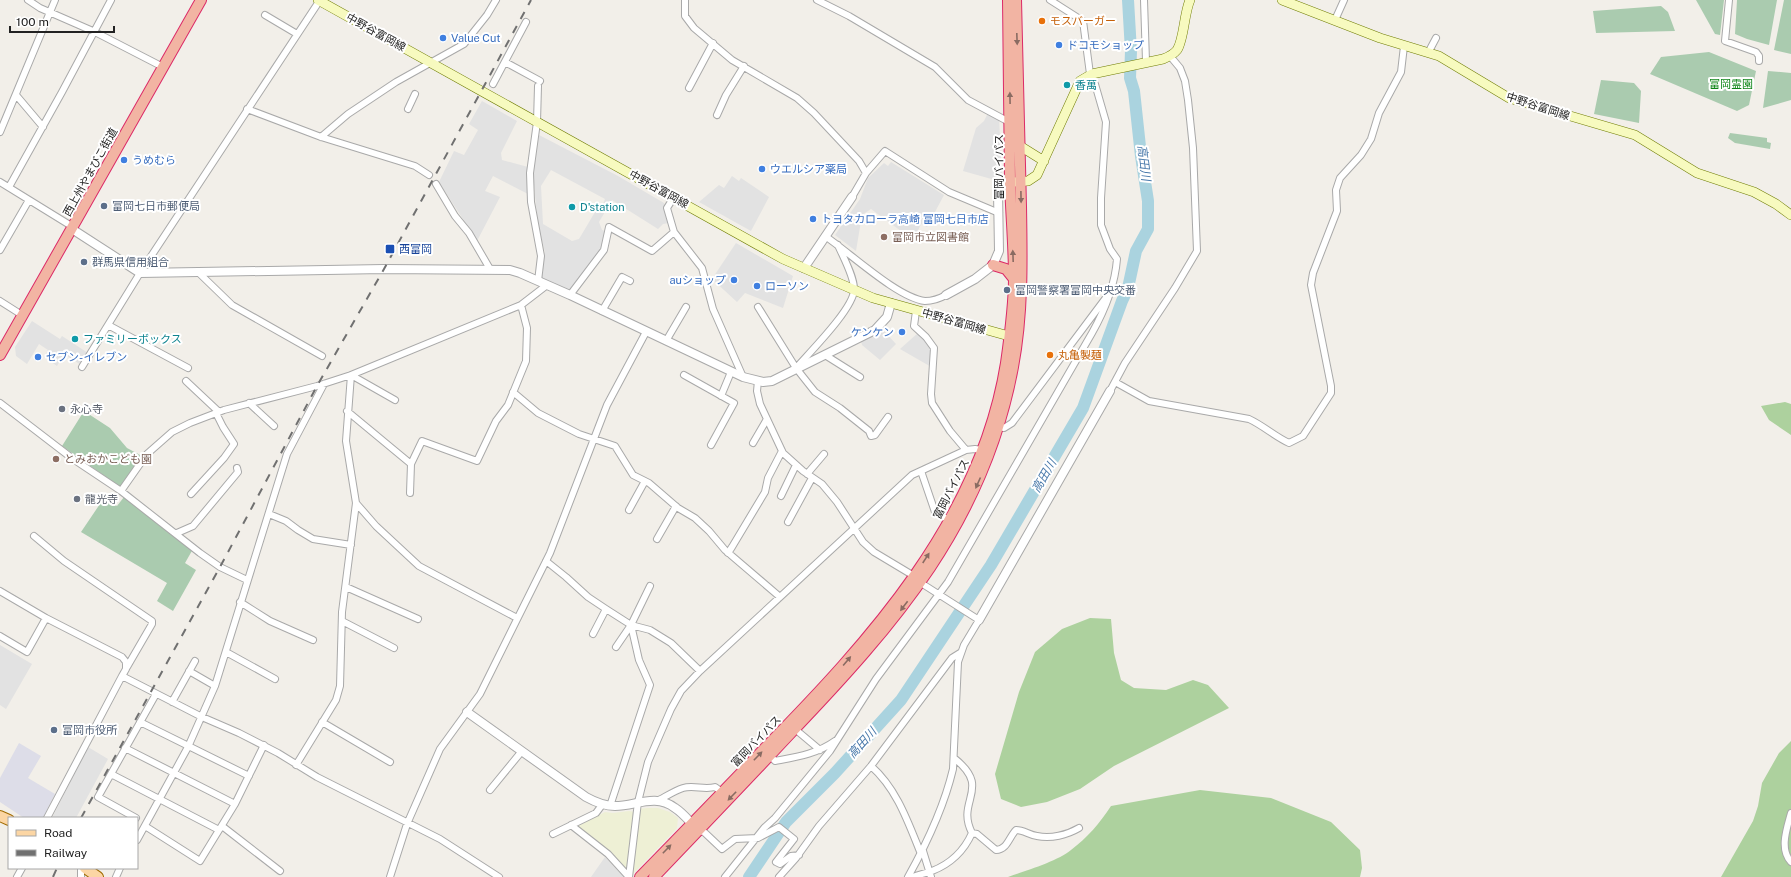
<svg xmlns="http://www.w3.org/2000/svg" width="1791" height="877" viewBox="0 0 1791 877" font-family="'Public Sans','Noto Sans JP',sans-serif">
<rect width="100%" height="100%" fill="#f2efe9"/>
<path fill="#eef0d5" d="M 647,808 L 658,808 L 670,812 L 678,818 L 677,828 L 632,875 L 639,809 Z
M 629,811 L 635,812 L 628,875 L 576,827 L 605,812 L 613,813 Z"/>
<path fill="#add19e" d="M 1785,402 L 1791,404 L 1791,435 L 1769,420 L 1761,406 Z
M 1090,618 L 1111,619 L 1114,653 L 1121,680 L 1134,688 L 1166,690 L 1193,680 L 1208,685 L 1229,708 L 1114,766 L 1080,789 L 1047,802 L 1021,807 L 1001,799 L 995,774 L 1019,692 L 1035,652 L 1062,629 Z
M 1791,741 L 1791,877 L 1721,877 L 1753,821 L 1758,806 L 1762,783 L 1779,753 Z
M 1200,790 L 1271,798 L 1331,822 L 1360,850 L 1362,868 L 1360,877 L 1008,877 C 1025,871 1058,861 1071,850 C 1087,838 1100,823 1111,806 Z"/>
<path fill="#aacbaf" d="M 1696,0 L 1724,0 L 1720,35 L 1715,34 Z
M 1737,0 L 1777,0 L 1769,45 L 1747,39 L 1735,34 Z
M 1784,0 L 1791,0 L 1791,54 L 1774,50 Z
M 1661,6 L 1668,12 L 1675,31 L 1596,33 L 1593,11 Z
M 1709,52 L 1756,71 L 1749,105 L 1737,111 L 1650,74 L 1661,57 Z
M 1768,71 L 1791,73 L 1791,100 L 1763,108 Z
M 1601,80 L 1634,83 L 1641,91 L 1639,123 L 1594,114 Z
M 1730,133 L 1767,138 L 1767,142 L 1771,143 L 1770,149 L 1735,143 L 1728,138 Z
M 84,411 L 110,428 L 127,448 L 142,456 L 120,487 L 62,446 Z
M 124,497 L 193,549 L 185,563 L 196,570 L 173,611 L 157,601 L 167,583 L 81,532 L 104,498 L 117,506 Z"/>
<path fill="#e2e2e2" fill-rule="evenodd" d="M 482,101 L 517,121 L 501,153 L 502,160 L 528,167 L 528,194 L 493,176 L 485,191 L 500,197 L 477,241 L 439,182 L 454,151 L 464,155 L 478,130 L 469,124 Z
M 988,113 L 999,118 L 1002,175 L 995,180 L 963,171 L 976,128 L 984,121 Z
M 539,135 L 618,176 L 664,203 L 669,223 L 663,224 L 658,229 L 612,200 L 599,222 L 602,230 L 605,231 L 601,250 L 570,291 L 540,278 L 545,252 L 538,227 L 533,174 ZM 551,170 L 605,199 L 601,209 L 598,207 L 579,239 L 572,241 L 543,224 L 541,186 Z
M 891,162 L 944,195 L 927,227 L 921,224 L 915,237 L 907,231 L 905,234 L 871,209 L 862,215 L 856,251 L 835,235 L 860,199 L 868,178 L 884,163 L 888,166 Z
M 732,176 L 739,181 L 741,178 L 769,197 L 751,231 L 699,202 L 719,185 L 724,188 Z
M 736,243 L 793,276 L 783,308 L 745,293 L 737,302 L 712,279 Z
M 32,321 L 60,339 L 62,336 L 88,353 L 81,365 L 64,354 L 57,366 L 44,357 L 48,350 L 39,344 L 27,364 L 16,356 L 15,347 Z
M 884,331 L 896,344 L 880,360 L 862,345 L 861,341 Z
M 919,332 L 932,349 L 933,368 L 900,349 Z
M 0,645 L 32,664 L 6,709 L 0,705 Z
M 88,747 L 108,759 L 76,818 L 52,818 Z
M 605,857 L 624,877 L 591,877 Z"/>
<path fill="#dddde8" d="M 19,743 L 41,756 L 28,778 L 55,794 L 43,818 L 24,818 L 0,802 L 0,778 Z"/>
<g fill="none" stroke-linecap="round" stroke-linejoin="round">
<path stroke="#aad3df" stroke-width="12" d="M 749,877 L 786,822 L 835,773 L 901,700 L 991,565 L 1083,408 L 1122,301 L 1128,288 L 1136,251 L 1148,229 L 1148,201 L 1141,156 L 1134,91 L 1130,78 L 1131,51 L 1128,0"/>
<defs>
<path id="minor" d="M 28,0 L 40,8 L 95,32 L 163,67
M 685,0 L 685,16 L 694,28 L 732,60 L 797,98 L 814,113 L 859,161 L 866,173 L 852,197
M 817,0 L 849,16 L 935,67 L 968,100 L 1011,123
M 1144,0 L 1146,61
M 1729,0 L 1725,41 L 1756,52 L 1759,56 L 1759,61
M 265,15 L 297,34
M 1335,20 L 1344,0
M 1428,53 L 1436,38
M 505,62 L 540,81
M 493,84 L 526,22
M 689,88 L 713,43
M 16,95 L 43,127
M 247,109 L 321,137 L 415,166 L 429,175
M 408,109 L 415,94
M 717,115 L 726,95 L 744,66
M 0,132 L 55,0
M 321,137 L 348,114 L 396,82 L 464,44 L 487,15 L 496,0
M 866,173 L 885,151 L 949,192 L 999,213
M 0,182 L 73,227
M 436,184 L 455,216 L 469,233 L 490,269
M 9,187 L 62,92 L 111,0
M 674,197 L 667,208 L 674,232 L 702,268 L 713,309 L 743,377
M 825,236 C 850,253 898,298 925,301 C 933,301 939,299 946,295
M 0,250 L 29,200
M 198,272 L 232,305 L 322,356
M 538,281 L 541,256 L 531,202 L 530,173 L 537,122 L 538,86
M 570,295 L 604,250 L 609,227 L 652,251 L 674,232
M 0,301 L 22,315
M 758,307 L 796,368 L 815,392 L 840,408 L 869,431 L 871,436 L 875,435 L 888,417
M 602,311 L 622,277 L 630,281
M 916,311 L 914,326 L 926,337 L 934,348 L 931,394 L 932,403 L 950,431 L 966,450
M 108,325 L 188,368
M 666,341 L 686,307
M 825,355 L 860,377
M 82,367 L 140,273 L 320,0
M 796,368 C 810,352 855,307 854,289 C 854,276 843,257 838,245
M 684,375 L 734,403 L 711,445
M 186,381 L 219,412
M 758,381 L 757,391 L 760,404 L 783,453 L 803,471 L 822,484 L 837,502 L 863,542 L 874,552 L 914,576 L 921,583 L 979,620 L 964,645 L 958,662 L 953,769 C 944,807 927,843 908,877
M 1115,382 L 1149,401 L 1249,419 C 1264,426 1274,436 1289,443 L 1303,436 L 1331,393 L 1331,386 L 1311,285 L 1313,273 L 1337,211 L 1336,190 L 1340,178 L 1361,155 L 1371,139 L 1379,113 L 1401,72 L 1404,46
M 1110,391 L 1125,363 L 1175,288 L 1197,251 L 1193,148 L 1188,100 L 1185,81 L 1180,68 L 1170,56
M 513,392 L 538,413 L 579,434 L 615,446 L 633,475 L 649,483 L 678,508 L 695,518 L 709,531 L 725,550 L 780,597
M 721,396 L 731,372
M 0,403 L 73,459 L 121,491 L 200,553 L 220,567 L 247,580
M 249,403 L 274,426
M 347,411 L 411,464
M 999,427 L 1004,428 L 1012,423 L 1105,299
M 753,443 L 767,419
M 921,471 L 935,512 L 949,520
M 807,474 L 824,454
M 121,491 L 147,454 L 172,432 L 190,423 L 224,410 L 317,386 L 351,375 L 521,305 L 547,285
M 410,493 L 411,464 L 422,441 L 477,461 L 496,421 L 508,405 L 526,361 L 527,328 L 521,305
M 191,494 L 224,458 L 234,444 L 223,427 L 216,413
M 781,496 L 796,465
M 356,503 L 376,526 L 419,566 L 517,618
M 629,510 L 645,481
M 269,514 L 286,521 L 298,530 L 313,539 L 351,545
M 788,522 L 812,478
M 177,533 L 193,526 L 238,472 L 237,468
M 34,536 L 64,561 L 152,621 L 152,624 L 127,667
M 657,539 L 676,506
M 728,553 L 732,547 L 765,492 L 768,478 L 782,451
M 546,561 L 566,577 L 588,597 L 606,609 L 631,625 L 650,630 L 671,643 L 700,671
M 346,587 L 418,619
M 0,591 L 46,618 L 122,657 L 126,662 L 126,669 L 122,676 L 47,818
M 240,602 L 270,621 L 313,640
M 342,621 L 394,648
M 593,634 L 606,609
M 0,636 L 27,652 L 46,618
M 616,647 L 631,625
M 226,652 L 275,679
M 189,671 L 215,686
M 122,676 L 202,717 L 239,733 L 278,753 L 317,777 L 440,839 L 499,877
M 172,702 L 195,661
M 140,722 L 249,776
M 322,722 L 390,762
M 795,729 L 820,750
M 125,748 L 235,804
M 770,756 L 775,761 C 796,757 817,754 835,741
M 296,765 L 336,700 L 340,686 L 342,612 L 356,503 L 346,441 L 351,375 L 395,400
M 871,766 C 897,789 908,822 921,854
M 111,774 L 219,830
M 490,790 L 522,751
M 657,801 C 665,797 674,791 683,788 C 693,785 705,790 715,787 L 722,792
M 610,806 L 650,685 L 639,660 L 631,625 L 650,586
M 1791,813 C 1787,828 1779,849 1791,862
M 136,818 L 98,797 L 156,694
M 571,825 L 608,854 L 629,877
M 145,826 L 200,861 L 235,804 L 264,745
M 222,826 L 280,871
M 699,831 L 704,832 L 722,849 L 735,839 L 758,838 L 779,827 L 794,839 L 776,862 L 780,864 L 791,856 L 799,855
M 972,833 L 977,834 L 996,850 C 1007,850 1009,837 1016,830 C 1024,830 1029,835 1037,836 C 1051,839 1067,835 1079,828
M 553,834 L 596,813 L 602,805
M 137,840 L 188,747 L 215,686 L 287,454 L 324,384
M 923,851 L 931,877
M 81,868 L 81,877
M 17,877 L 22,868
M 116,877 L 120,868
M 390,877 L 407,824 L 440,749 L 480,694 L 550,553 L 607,405 L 646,332
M 629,877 L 638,802 L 648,762 L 671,709 L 681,691 L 700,671 L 912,475 L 966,450 L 975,449 L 983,450
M 725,877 L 764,828 L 775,818 L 830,751 L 876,679 L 948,582 L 1092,333 C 1105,310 1115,285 1117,259 L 1110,249 L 1101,225 L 1101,198 L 1106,122 L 1095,84 L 1092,82 L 1090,74 L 1083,21 L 1050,0
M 779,877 L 796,858 L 819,826 L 871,766 L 952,658 L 960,653
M 913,877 C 919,874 925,874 932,871 C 950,864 964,851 972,833 C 955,800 993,789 954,758"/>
<path id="tertiary" d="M 72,229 L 140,273 L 384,269 L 510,270 L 520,273 L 570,295 L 743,377 L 763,382 L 772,381 L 875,330 L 887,317 L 891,303
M 804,268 L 852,197
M 946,295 L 975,279 L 993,265 L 999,251 L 998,192 L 1002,185 L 1010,182
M 979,620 L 1110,391
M 467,712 L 586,797 C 595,802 604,806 615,806 C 636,806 655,793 675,808 C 683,813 689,821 695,827"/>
<path id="secondary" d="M 318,0 L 783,259 L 873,298 L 1016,338
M 1282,0 L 1380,38 L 1439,56 L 1509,98 L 1635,135 L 1697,173 L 1754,192 L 1776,204 L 1791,215
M 1020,146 L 1044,161
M 1013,182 L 1028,181 L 1037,175 L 1080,81 L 1092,74 L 1163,59 C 1168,57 1173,55 1177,50 C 1184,40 1184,13 1190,0"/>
<path id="primary" d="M 0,816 L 9,820
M 85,868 L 98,877"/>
<path id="trunk" d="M 993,265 L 1006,269 L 1014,279
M 0,355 L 201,0
M 640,877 C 681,835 722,793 763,750 C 870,641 981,520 1006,363 C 1010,335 1014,306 1014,278 C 1014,246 1011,214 1010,182 C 1009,121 1009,61 1008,0
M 654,877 C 699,830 744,783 789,735 C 895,624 984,523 1013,367 C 1023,314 1022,260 1021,206 C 1020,138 1018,69 1016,0"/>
</defs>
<use href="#minor" stroke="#a9a9a9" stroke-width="8"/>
<use href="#tertiary" stroke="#a9a9a9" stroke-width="10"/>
<use href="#secondary" stroke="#707d05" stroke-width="10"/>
<use href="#primary" stroke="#a06b00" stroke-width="12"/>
<use href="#trunk" stroke="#dc2a67" stroke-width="12"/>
<use href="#minor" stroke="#fff" stroke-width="6"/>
<use href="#tertiary" stroke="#fff" stroke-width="8"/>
<use href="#secondary" stroke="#f7fabf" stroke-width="9"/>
<use href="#primary" stroke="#fcd6a4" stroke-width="10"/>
<use href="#trunk" stroke="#f2b4a3" stroke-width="10"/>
<path stroke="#707070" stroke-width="2" stroke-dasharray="8 8" stroke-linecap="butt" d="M 81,818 L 220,567 L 317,386 L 384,269 L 531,0
M 53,877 L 57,868"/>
</g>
<defs><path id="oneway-solid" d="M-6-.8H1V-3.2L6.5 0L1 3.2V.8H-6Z"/></defs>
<g fill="#8a6b62">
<use href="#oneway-solid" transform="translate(1017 39) rotate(88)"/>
<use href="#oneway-solid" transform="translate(1010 98) rotate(-91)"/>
<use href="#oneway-solid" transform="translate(1021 197) rotate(89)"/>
<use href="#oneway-solid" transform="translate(1013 256) rotate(-92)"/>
<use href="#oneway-solid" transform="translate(978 483) rotate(114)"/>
<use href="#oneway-solid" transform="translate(926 558) rotate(-57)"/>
<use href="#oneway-solid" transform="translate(904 606) rotate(127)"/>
<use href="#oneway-solid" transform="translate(847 661) rotate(-50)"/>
<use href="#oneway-solid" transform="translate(758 756) rotate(-46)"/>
<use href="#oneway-solid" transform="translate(732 796) rotate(134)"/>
<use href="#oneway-solid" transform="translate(667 849) rotate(-46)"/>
</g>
<g fill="#e8710a" stroke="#fff" stroke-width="1.5">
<circle cx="1042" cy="21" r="4"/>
<circle cx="1050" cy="355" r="4"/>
</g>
<g fill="#3f7fe0" stroke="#fff" stroke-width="1.5">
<circle cx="443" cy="38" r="4"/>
<circle cx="1059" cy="45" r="4"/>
<circle cx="124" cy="160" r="4"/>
<circle cx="762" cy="169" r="4"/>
<circle cx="813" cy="219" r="4"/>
<circle cx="734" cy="280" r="4"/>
<circle cx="757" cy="286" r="4"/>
<circle cx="902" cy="332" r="4"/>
<circle cx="38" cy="357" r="4"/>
</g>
<g fill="#0f9aa8" stroke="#fff" stroke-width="1.5">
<circle cx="1067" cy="85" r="4"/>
<circle cx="572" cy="207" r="4"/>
<circle cx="75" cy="339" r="4"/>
</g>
<g fill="#5c6f8a" stroke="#fff" stroke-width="1.5">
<circle cx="104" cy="206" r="4"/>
<circle cx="84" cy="262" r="4"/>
<circle cx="1007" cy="290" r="4"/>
<circle cx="54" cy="730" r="4"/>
</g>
<g fill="#8d6e63" stroke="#fff" stroke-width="1.5">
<circle cx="884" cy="237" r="4"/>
<circle cx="56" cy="459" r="4"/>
</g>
<rect fill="#1a4fb4" stroke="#fff" stroke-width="1.5" x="385" y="244" width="10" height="10" rx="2"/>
<g fill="#6b7280" stroke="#fff" stroke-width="1.5">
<circle cx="62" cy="409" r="4"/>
<circle cx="77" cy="499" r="4"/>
</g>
<g text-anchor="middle" stroke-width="4" stroke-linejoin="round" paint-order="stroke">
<g font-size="11" fill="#c56008" stroke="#fff" text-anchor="start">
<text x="1050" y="25">モスバーガー</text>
<text x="1058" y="359">丸亀製麺</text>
</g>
<g font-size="11" fill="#222" stroke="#fff">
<text transform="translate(376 32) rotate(29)" y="4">中野谷富岡線</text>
<text transform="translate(1538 106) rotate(18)" y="4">中野谷富岡線</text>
<text transform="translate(999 167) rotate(-90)" y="4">富岡バイパス</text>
<text transform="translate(90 172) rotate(-61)" y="4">西上州やまびこ街道</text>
<text transform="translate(659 189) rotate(29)" y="4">中野谷富岡線</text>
<text transform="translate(954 321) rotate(16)" y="4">中野谷富岡線</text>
<text transform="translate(951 489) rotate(-63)" y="4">富岡バイパス</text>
<text transform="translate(756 741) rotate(-46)" y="4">富岡バイパス</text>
</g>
<g font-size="11" fill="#366cbe" stroke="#fff" text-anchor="start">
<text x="451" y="42">Value Cut</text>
<text x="1067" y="49">ドコモショップ</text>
<text x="132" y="164">うめむら</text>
<text x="770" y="173">ウエルシア薬局</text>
<text x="821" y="223">トヨタカローラ高崎 富岡七日市店</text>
<text x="726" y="284" text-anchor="end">auショップ</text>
<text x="765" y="290">ローソン</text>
<text x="894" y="336" text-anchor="end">ケンケン</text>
<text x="46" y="361">セブン-イレブン</text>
</g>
<g font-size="11" fill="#0c8416" stroke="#fff">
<text x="1731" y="88">富岡霊園</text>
</g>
<g font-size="11" fill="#0d838f" stroke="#fff" text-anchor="start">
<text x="1075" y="89">香萬</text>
<text x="580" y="211">D'station</text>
<text x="83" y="343">ファミリーボックス</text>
</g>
<g font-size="11" fill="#4e5e75" stroke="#fff" text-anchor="start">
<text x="112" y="210">富岡七日市郵便局</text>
<text x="92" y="266">群馬県信用組合</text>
<text x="1015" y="294">富岡警察署富岡中央交番</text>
<text x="62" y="734">富岡市役所</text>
</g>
<g font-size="11" fill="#785e54" stroke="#fff" text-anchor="start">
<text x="892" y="241">富岡市立図書館</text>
<text x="64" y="463">とみおかこども園</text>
</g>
<g font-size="11" fill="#164399" stroke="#fff" text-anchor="start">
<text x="399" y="253">西富岡</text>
</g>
<g font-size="11" fill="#5b616d" stroke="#fff" text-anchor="start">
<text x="70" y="413">永心寺</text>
<text x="85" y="503">龍光寺</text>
</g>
<g font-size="12" font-style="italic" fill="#4a7aab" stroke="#fff">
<text transform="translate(1144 163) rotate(83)" y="4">高田川</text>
<text transform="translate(1044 476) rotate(-60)" y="4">高田川</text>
<text transform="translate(862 743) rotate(-48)" y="4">高田川</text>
</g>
</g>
<rect x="8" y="817" width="130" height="52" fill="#ffffff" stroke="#a7a7a7"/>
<rect x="16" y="830" width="20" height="6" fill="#fcd6a4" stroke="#a7a7a7"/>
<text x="44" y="837" font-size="12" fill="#222222">Road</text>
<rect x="16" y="850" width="20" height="6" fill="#707070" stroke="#a7a7a7"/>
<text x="44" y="857" font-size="12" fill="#222222">Railway</text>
<path d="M10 26v6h104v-6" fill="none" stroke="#222222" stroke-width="2"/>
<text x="16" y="26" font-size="12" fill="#222222" stroke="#ffffff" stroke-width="3" paint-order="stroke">100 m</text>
</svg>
